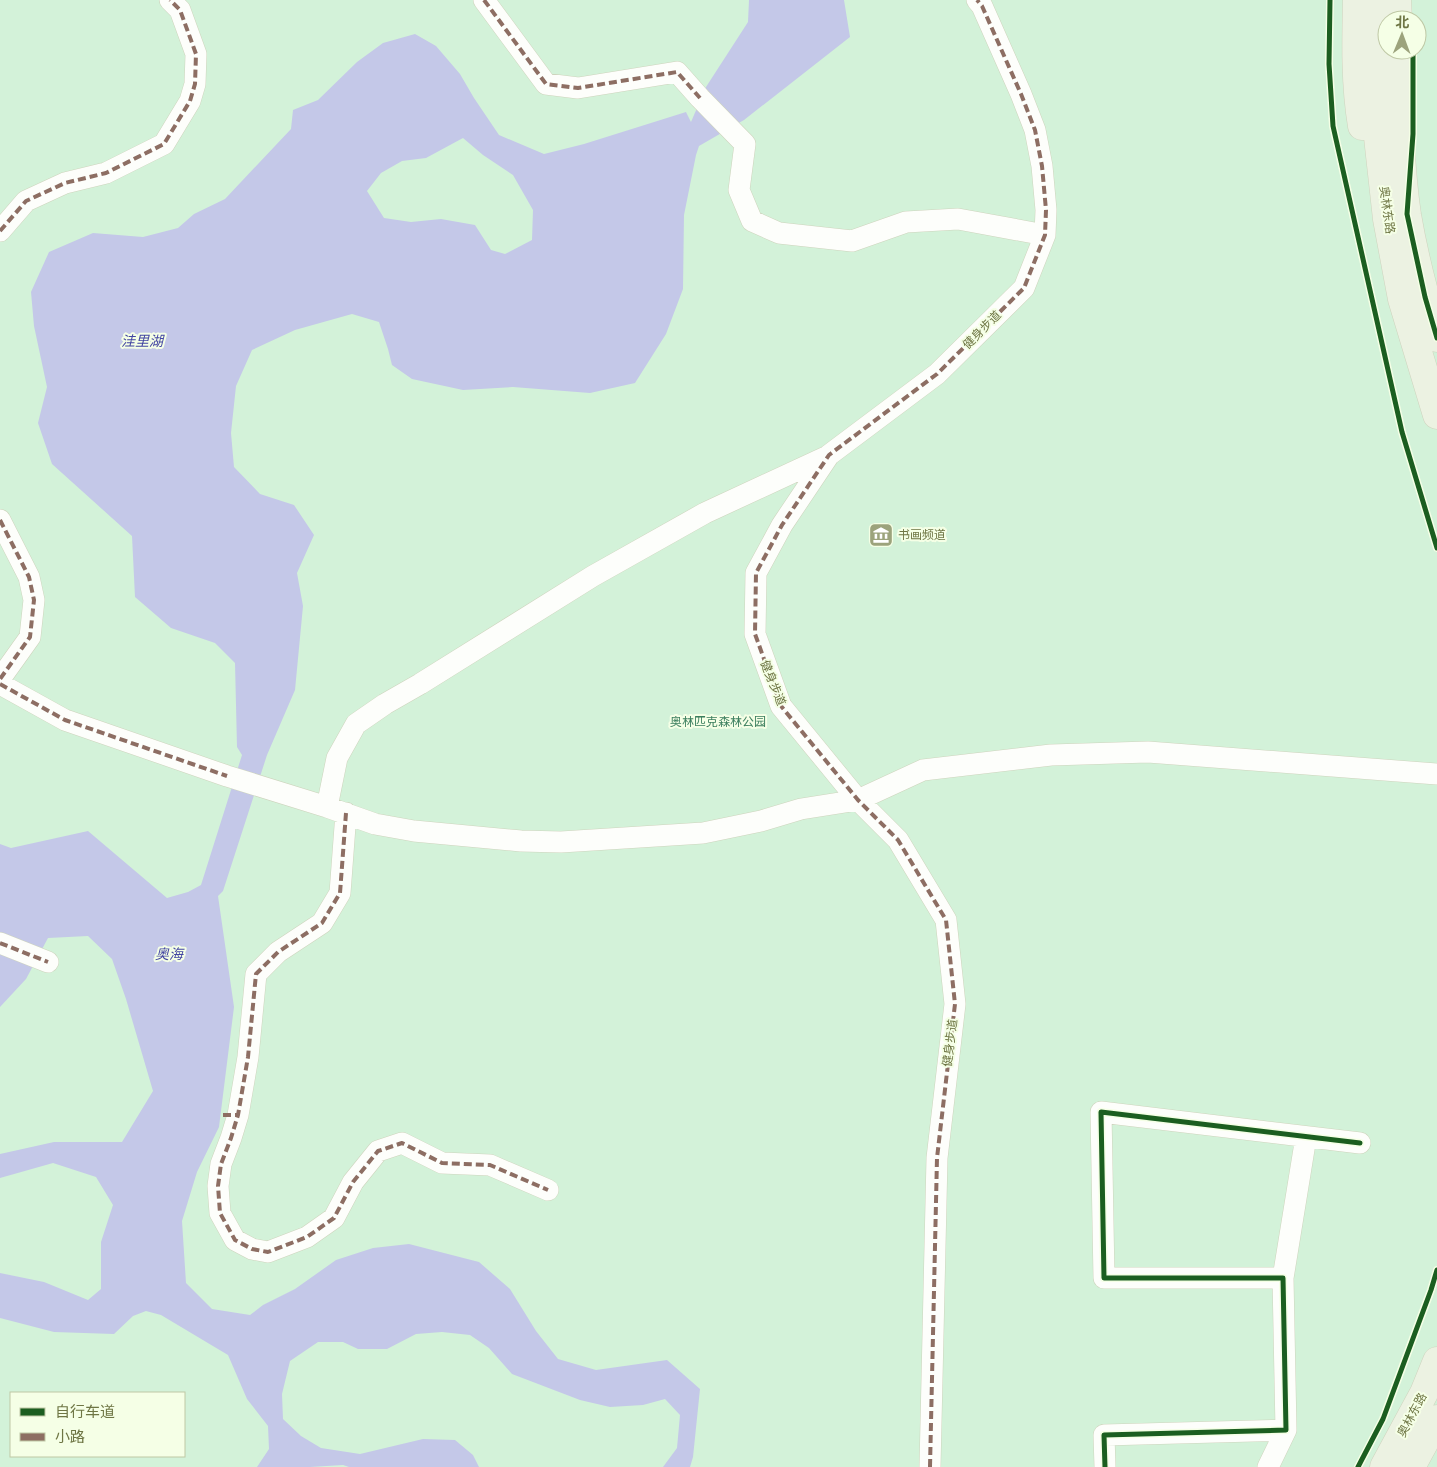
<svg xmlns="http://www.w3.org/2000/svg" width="1437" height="1467" viewBox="0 0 1437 1467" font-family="'Public Sans','Noto Sans SC',sans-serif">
<rect width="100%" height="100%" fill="#f0f7e5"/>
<path fill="#d3f2d9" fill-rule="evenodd" d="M 0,0 L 1437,0 L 1437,1467 L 0,1467 ZM 1387,20 L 1417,20 L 1417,50 L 1387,50 ZM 11,1393 L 184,1393 L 184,1456 L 11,1456 Z"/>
<path fill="#c4c8e8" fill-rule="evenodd" d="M 749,0 L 844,0 L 850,37 L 744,120 L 699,146 L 696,155 L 684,215 L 683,289 L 666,334 L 635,383 L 590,393 L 513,387 L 463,390 L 412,379 L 392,365 L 388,349 L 379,322 L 352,314 L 295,330 L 252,350 L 236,386 L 231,433 L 234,467 L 260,494 L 294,505 L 314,535 L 297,573 L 303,606 L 295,690 L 267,755 L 223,891 L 218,896 L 234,1007 L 219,1127 L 197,1172 L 182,1221 L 186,1283 L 212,1309 L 250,1315 L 263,1305 L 295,1289 L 336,1260 L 373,1248 L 409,1244 L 479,1262 L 510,1289 L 536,1331 L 558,1359 L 596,1370 L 667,1360 L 700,1389 L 693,1457 L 690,1467 L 663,1467 L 677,1448 L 680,1415 L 665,1399 L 643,1405 L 610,1407 L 580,1400 L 512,1374 L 489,1348 L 470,1335 L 442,1332 L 416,1334 L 387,1349 L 358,1349 L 343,1342 L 318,1342 L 290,1361 L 282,1394 L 283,1419 L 301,1436 L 321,1448 L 360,1454 L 423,1439 L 455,1440 L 473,1455 L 479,1467 L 349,1467 L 343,1465 L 310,1467 L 257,1467 L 269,1449 L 268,1426 L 247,1399 L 228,1355 L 161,1315 L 146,1311 L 133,1316 L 114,1334 L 54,1332 L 0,1318 L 0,1273 L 44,1282 L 88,1300 L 101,1289 L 101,1242 L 113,1205 L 96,1177 L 53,1163 L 0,1178 L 0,1154 L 54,1142 L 122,1142 L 153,1091 L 126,999 L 112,959 L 88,936 L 48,938 L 26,979 L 0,1007 L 0,844 L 11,848 L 88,831 L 167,898 L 188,892 L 201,885 L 242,755 L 237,747 L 235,663 L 215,643 L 171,628 L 135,597 L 132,536 L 52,464 L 38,423 L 47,387 L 34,326 L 31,292 L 49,252 L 93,233 L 143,237 L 178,228 L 194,214 L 225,199 L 291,129 L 293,110 L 318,100 L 357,62 L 383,43 L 415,34 L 436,46 L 460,74 L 474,98 L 499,135 L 544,154 L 584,144 L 686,112 L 691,122 L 706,87 L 748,22 ZM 463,138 L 483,155 L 513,175 L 533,210 L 532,240 L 505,254 L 491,250 L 475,225 L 441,219 L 411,222 L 384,218 L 367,191 L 381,173 L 402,161 L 426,158 Z"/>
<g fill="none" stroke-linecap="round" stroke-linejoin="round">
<defs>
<path id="minor" d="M 484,0 L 546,84 L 578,88 L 677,72 L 700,98 L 745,144 L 739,190 L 752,221 L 779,233 L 852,241 L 906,222 L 958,219 L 1045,235
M 0,231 L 26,201 L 65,183 L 106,173 L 164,144 L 190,101 L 195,84 L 196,54 L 180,10 L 170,0
M 0,520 L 29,577 L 34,600 L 30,637 L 0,679
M 0,684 L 65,720 L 227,776 L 327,807 L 337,758 L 356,724 L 385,704 L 420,684 L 593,576 L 705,513 L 828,456
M 327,807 L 375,824 L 414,831 L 521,841 L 561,842 L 703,833 L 761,821 L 801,809 L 858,800 L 923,770 L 1051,755 L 1148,752 L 1437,774
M 346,813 L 340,893 L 322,923 L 278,952 L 256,974 L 248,1057 L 238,1115 L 231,1138 L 221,1164 L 218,1186 L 220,1213 L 235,1240 L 252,1249 L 268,1252 L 307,1237 L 334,1218 L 353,1182 L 378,1151 L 402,1143 L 442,1163 L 490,1165 L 548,1190
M 0,943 L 48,962
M 1283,1278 L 1306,1137
M 930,1467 L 937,1158 L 955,1004 L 946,920 L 898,840 L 858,800 L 781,706 L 755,634 L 756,573 L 782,525 L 829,455 L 937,374 L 1024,288 L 1045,235 L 1046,210 L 1042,166 L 1035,130 L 1021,94 L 982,6 L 977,0
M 1105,1467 L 1104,1435 L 1286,1430 L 1283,1278 L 1104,1278 L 1101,1112 L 1360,1143
M 1268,1467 L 1286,1430"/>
<path id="major" d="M 1357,0 C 1356,42 1355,84 1362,126
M 1378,0 L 1377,128 L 1387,219 L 1402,299 L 1437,415
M 1397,0 L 1398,20
M 1398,50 C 1399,105 1399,160 1407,215 C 1414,256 1425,298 1437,338
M 1384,1467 L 1424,1393 L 1437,1361
M 1411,1467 L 1437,1419"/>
</defs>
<use href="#minor" stroke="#ced4bd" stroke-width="22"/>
<use href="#major" stroke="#cfd3be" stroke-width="29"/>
<use href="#minor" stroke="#fdfefb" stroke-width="21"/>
<use href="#major" stroke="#ecf2e2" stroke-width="28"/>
<path stroke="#8d6e63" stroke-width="4" stroke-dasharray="8 4" stroke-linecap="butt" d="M 484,0 L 546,84 L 578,88 L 677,72 L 700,98
M 0,231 L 26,201 L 65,183 L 106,173 L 164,144 L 190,101 L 195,84 L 196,54 L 180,10 L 170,0
M 0,520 L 29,577 L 34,600 L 30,637 L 0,679
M 0,684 L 65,720 L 227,776
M 346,813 L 340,893 L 322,923 L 278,952 L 256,974 L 248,1057 L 238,1115 L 231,1138 L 221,1164 L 218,1186 L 220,1213 L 235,1240 L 252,1249 L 268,1252 L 307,1237 L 334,1218 L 353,1182 L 378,1151 L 402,1143 L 442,1163 L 490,1165 L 548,1190
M 0,943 L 48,962
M 223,1115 L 238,1115
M 930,1467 L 937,1158 L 955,1004 L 946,920 L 898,840 L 858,800 L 781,706 L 755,634 L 756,573 L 782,525 L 829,455 L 937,374 L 1024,288 L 1045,235 L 1046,210 L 1042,166 L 1035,130 L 1021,94 L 982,6 L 977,0"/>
<defs>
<path id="cycleway" d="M 1330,0 L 1329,64 L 1333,126 L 1402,432 L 1437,548
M 1413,50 L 1413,134 L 1407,214 L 1425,297 L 1437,338
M 1105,1467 L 1104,1435 L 1286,1430 L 1283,1278 L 1104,1278 L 1101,1112 L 1360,1143
M 1358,1467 L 1383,1419 L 1431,1290 L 1437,1270"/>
</defs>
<use href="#cycleway" stroke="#f5ffe6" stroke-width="8"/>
<use href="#cycleway" stroke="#1b5e20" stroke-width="5"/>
</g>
<defs>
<symbol id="museum-square" viewBox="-11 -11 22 22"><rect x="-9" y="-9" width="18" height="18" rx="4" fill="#9ca37c" stroke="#f5ffe6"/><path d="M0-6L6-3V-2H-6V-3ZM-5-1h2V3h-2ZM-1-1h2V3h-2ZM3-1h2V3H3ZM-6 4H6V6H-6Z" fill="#fff"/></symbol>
</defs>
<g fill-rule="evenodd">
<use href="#museum-square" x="867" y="521" width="28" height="28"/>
</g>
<g text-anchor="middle" stroke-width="4" stroke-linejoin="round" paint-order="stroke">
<g font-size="12" fill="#6e7644" stroke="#f5ffe6">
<text transform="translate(1387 210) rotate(82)" y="4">奥林东路</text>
<text transform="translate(982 330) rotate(-45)" y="4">健身步道</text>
<text transform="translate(773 683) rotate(68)" y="4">健身步道</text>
<text transform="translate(950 1043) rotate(-83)" y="4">健身步道</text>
<text transform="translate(1412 1415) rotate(-62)" y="4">奥林东路</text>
</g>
<g font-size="12" fill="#6e7644" stroke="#f5ffe6" text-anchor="start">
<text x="898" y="539">书画频道</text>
</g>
<g font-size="12" fill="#3a7e5d" stroke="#f5ffe6">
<text x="718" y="726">奥林匹克森林公园</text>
</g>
<g font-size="14" font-style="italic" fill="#4346a2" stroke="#f5ffe6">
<text x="142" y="346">洼里湖</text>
<text x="169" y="959">奥海</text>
</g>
</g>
<rect x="10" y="1392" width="175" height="65" fill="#f5ffe6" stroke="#bfc8a5"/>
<rect x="20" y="1408" width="25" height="8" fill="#1b5e20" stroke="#bfc8a5"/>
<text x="55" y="1417" font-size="15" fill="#6e7644">自行车道</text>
<rect x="20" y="1433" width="25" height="8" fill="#8d6e63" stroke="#bfc8a5"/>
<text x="55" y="1442" font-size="15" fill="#6e7644">小路</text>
<g transform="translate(1402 35) rotate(1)"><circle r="24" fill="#f5ffe6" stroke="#bfc8a5"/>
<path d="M0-4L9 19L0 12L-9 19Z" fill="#9ca37c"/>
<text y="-8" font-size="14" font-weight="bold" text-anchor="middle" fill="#6e7644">北</text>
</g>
</svg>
